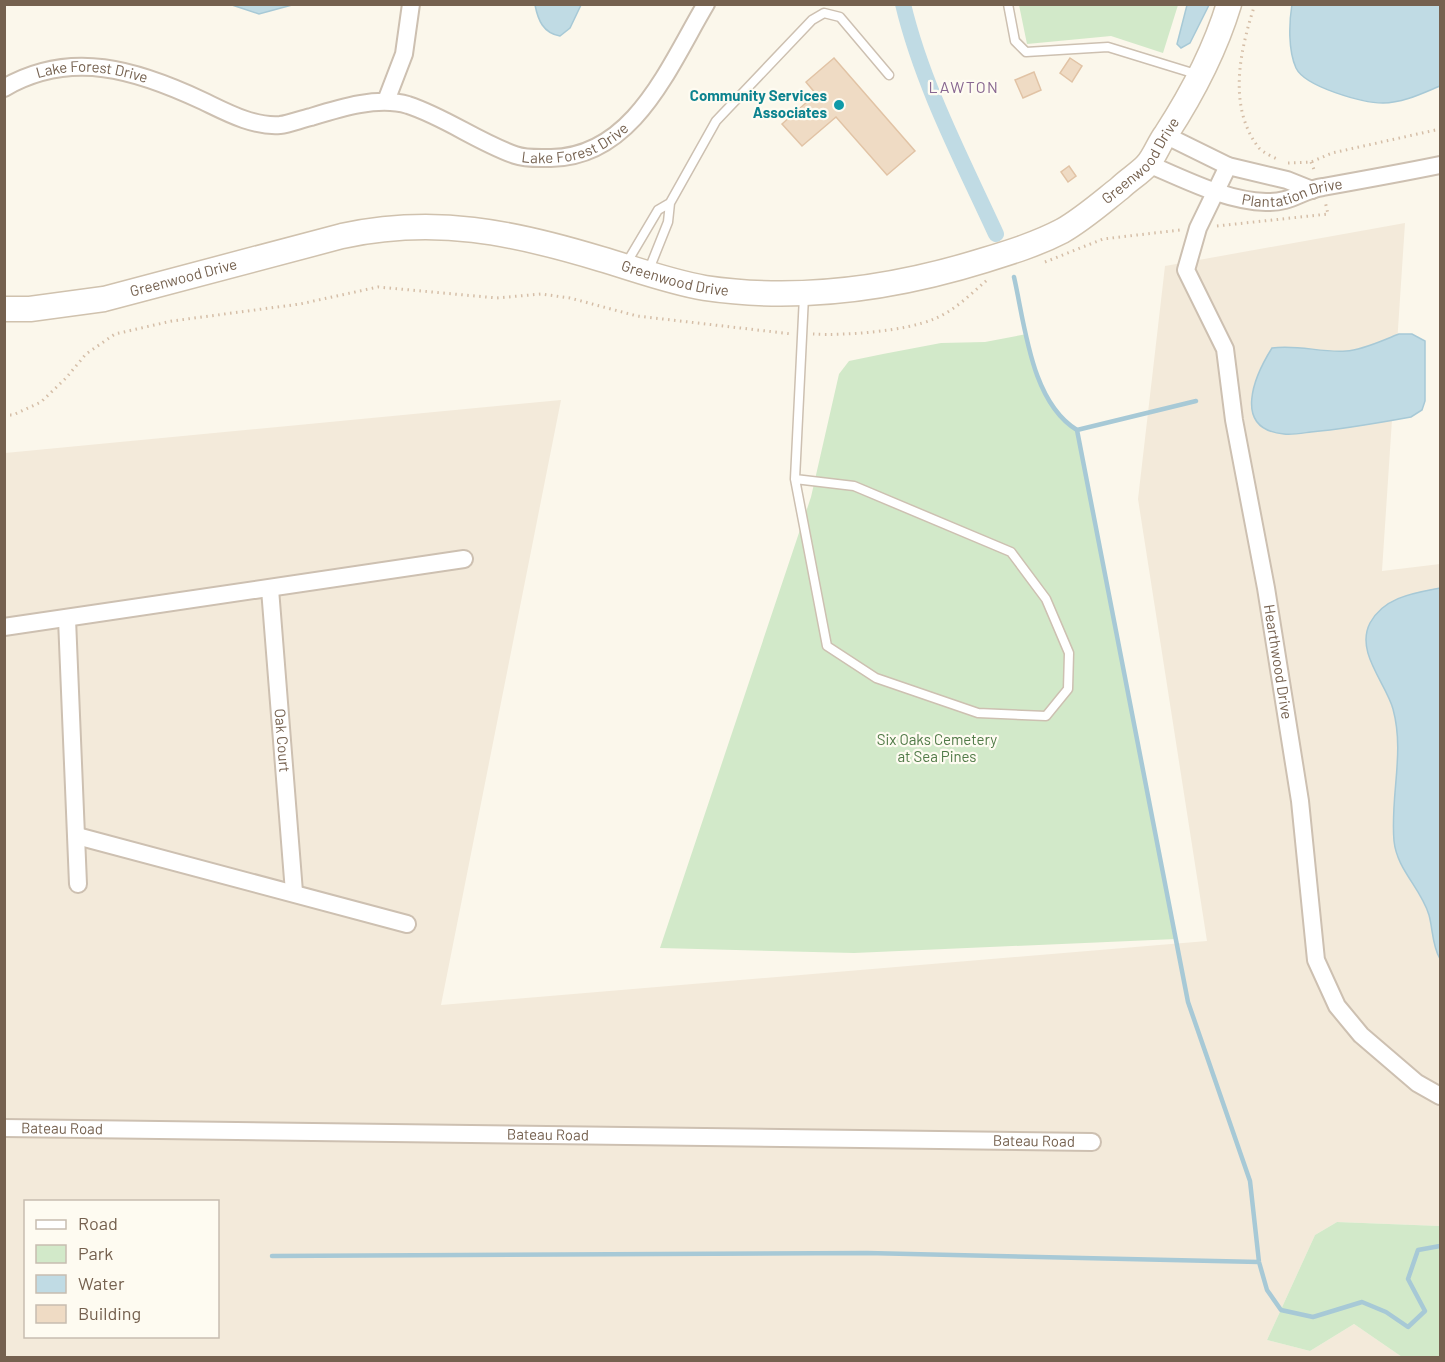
<svg xmlns="http://www.w3.org/2000/svg" width="1445" height="1362" viewBox="0 0 1445 1362" font-family="Barlow,sans-serif">
<rect width="100%" height="100%" fill="#fbf7eb"/>
<path fill="#f3eada" fill-rule="evenodd" d="M 1405,223 L 1382,571 L 1440,564 L 1440,1226 L 1337,1222 L 1315,1235 L 1267,1340 L 1310,1351 L 1354,1324 L 1402,1357 L 5,1358 L 5,453 L 561,400 L 441,1005 L 1207,941 L 1138,499 L 1165,266 ZM 26,1202 L 218,1202 L 218,1336 L 26,1336 Z"/>
<path fill="#d2e9c9" d="M 1019,5 L 1019,4 L 1178,5 L 1163,53 L 1111,36 L 1027,44 Z
M 1027,334 C 1033,369 1046,411 1077,430 L 1176,939 L 854,953 L 660,948 L 811,497 L 839,374 L 849,361 L 883,354 L 941,343 L 985,342 Z
M 1337,1222 L 1440,1226 L 1440,1357 L 1402,1357 L 1354,1324 L 1310,1351 L 1267,1340 L 1315,1235 Z"/>
<path fill="#c0dbe4" stroke="#a7c9d6" stroke-width="1.5" d="M 1292,4 L 1440,5 L 1440,86 C 1423,93 1403,103 1383,103 C 1363,103 1305,87 1296,68 C 1288,50 1289,23 1292,4 Z
M 232,5 L 292,5 L 259,14 Z
M 535,5 L 535,4 L 581,5 L 570,28 L 560,36 C 543,33 538,20 535,5 Z
M 1187,5 L 1209,5 L 1190,43 L 1181,48 L 1177,44 Z
M 1399,334 L 1412,334 L 1425,341 L 1425,401 L 1422,410 L 1411,417 C 1378,423 1345,429 1311,432 C 1303,433 1292,435 1284,434 C 1231,429 1255,375 1272,348 C 1297,344 1321,353 1346,351 C 1363,350 1383,340 1399,334 Z
M 1440,588 L 1440,959 C 1432,945 1433,930 1429,915 C 1421,888 1397,870 1394,841 C 1390,796 1405,753 1393,709 C 1386,683 1355,652 1370,623 C 1384,597 1414,593 1440,588 Z"/>
<g fill="none" stroke-linecap="round" stroke-linejoin="round">
<path stroke="#a7c9d6" stroke-width="4.5" d="M 1014,277 C 1025,325 1031,402 1077,430 L 1188,1002 L 1250,1181 L 1259,1262 L 1267,1290 L 1281,1310 L 1313,1317 L 1362,1302 L 1386,1312 L 1408,1327 L 1425,1311 L 1408,1279 L 1418,1250 L 1440,1246
M 1077,430 L 1196,401
M 272,1256 L 867,1253 L 1259,1262"/>
<path stroke="#c0dbe4" stroke-width="16" d="M 903,4 C 922,84 962,160 996,234"/>
</g>
<path fill="#efdbc4" stroke="#e1c3a5" stroke-width="1.5" d="M 834,58 L 915,151 L 887,175 L 836,117 L 802,146 L 782,124 L 816,94 L 806,82 Z
M 1070,58 L 1082,66 L 1072,82 L 1060,73 Z
M 1034,72 L 1041,90 L 1023,98 L 1015,80 Z
M 1069,166 L 1076,176 L 1068,182 L 1061,172 Z"/>
<g fill="none" stroke-linecap="round" stroke-linejoin="round">
<defs>
<path id="lane" d="M 1008,4 L 1015,41 L 1026,52 L 1108,47 L 1199,75
M 626,264 L 658,210 L 670,203
M 648,272 L 668,222 L 670,203 L 716,121 L 812,20 L 824,13 L 840,17 L 889,75
M 795,479 L 854,486 L 1011,552 L 1046,599 L 1069,653 L 1068,689 L 1046,716 L 978,713 L 876,678 L 827,646 L 795,479 L 804,296"/>
<g id="street">
<path id="s1" d="M 4,88 C 71,49 137,70 203,101 C 226,112 253,127 280,125 C 290,124 301,119 311,117 C 340,108 378,96 408,105 C 445,117 478,142 515,155 C 526,159 539,158 551,158 C 634,157 669,66 706,4"/>
<path d="M 386,101 L 404,54 L 411,4"/>
<path d="M 1165,135 L 1228,166 L 1287,180 L 1312,190"/>
<path id="s2" d="M 1148,164 C 1185,179 1225,201 1266,202 C 1292,203 1301,190 1323,187 C 1362,180 1401,173 1440,165"/>
<path id="s3" d="M 1228,166 L 1198,228 L 1186,270 L 1225,349 L 1234,420 L 1266,588 L 1300,801 L 1316,960 L 1337,1006 L 1361,1035 L 1417,1083 L 1440,1096"/>
<path id="s4" d="M 270,589 L 294,892"/>
<path d="M 67,619 L 78,884"/>
<path d="M 4,627 L 464,559"/>
<path d="M 77,836 L 407,924"/>
<path id="s5" d="M 4,1128 L 1092,1142"/>
</g>
<g id="secondary">
<path id="s6" d="M 4,309 L 30,309 L 104,299 L 342,236 C 435,216 512,232 601,259 C 635,269 670,282 705,288 C 799,302 895,288 985,260 C 1011,252 1037,244 1062,231 C 1083,219 1101,203 1120,188 C 1128,180 1140,173 1147,165 C 1155,156 1159,143 1166,134 C 1192,94 1215,50 1229,4"/>
</g>
</defs>
<use href="#lane" stroke="#cdc0b1" stroke-width="11"/>
<use href="#street" stroke="#cdc0b1" stroke-width="20"/>
<use href="#secondary" stroke="#d0c2ae" stroke-width="27"/>
<path stroke="#d5bea7" stroke-width="3" stroke-dasharray="1.5 4.5" stroke-linecap="butt" d="M 1255,4 C 1240,50 1227,107 1259,148 C 1264,153 1273,157 1279,160
M 1311,162 L 1315,172
M 1288,163 L 1311,162 L 1332,153 L 1440,129
M 1217,226 L 1328,214 L 1325,201
M 1045,262 L 1103,239 L 1180,230
M 813,334 C 844,336 906,331 934,319 C 954,311 971,294 987,280
M 4,415 L 13,415 L 41,402 L 66,378 L 86,354 L 115,334 L 172,321 L 300,304 L 378,287 L 497,298 L 541,294 L 570,298 L 637,316 L 792,334"/>
<use href="#lane" stroke="#fff" stroke-width="8"/>
<use href="#street" stroke="#fff" stroke-width="16"/>
<use href="#secondary" stroke="#fff" stroke-width="24"/>
</g>
<circle fill="#0f9aa8" stroke="#fefbf1" stroke-width="2" cx="839" cy="105" r="6"/>
<g text-anchor="middle" stroke-width="4.5" stroke-linejoin="round" paint-order="stroke">
<g font-size="15" fill="#75614f" stroke="#fefbf1">
<text dy="5" stroke="none"><textPath href="#s1" startOffset="92">Lake Forest Drive</textPath></text>
<text dy="5" stroke="none"><textPath href="#s1" startOffset="603">Lake Forest Drive</textPath></text>
<text dy="5" stroke="none"><textPath href="#s6" startOffset="1191">Greenwood Drive</textPath></text>
<text dy="5" stroke="none"><textPath href="#s2" startOffset="152">Plantation Drive</textPath></text>
<text dy="5" stroke="none"><textPath href="#s6" startOffset="687">Greenwood Drive</textPath></text>
<text dy="5" stroke="none"><textPath href="#s6" startOffset="183">Greenwood Drive</textPath></text>
<text dy="5" stroke="none"><textPath href="#s3" startOffset="518">Hearthwood Drive</textPath></text>
<text dy="5" stroke="none"><textPath href="#s4" startOffset="152">Oak Court</textPath></text>
<text dy="5" stroke="none"><textPath href="#s5" startOffset="58">Bateau Road</textPath></text>
<text dy="5" stroke="none"><textPath href="#s5" startOffset="544">Bateau Road</textPath></text>
<text dy="5" stroke="none"><textPath href="#s5" startOffset="1030">Bateau Road</textPath></text>
</g>
<g font-size="15" font-weight="bold" fill="#0d838f" stroke="#fefbf1" text-anchor="end">
<text x="827" y="101">Community Services<tspan x="827" dy="17">Associates</tspan></text>
</g>
<g font-size="15" fill="#507a47" stroke="#fefbf1">
<text x="937" y="745">Six Oaks Cemetery<tspan x="937" dy="17">at Sea Pines</tspan></text>
</g>
<g font-size="16" letter-spacing="1.5" fill="#886791" stroke="#fefbf1">
<text x="964" y="93">LAWTON</text>
</g>
</g>
<rect width="1445" height="1362" fill="none" stroke="#75614f" stroke-width="12"/>
<rect x="24" y="1200" width="195" height="138" fill="#fefbf1" stroke="#c7bdb0" stroke-width="1.5"/>
<rect x="36" y="1220" width="30" height="9" fill="#ffffff" stroke="#c7bdb0" stroke-width="1.5"/>
<text x="78" y="1230" font-size="18" fill="#75614f">Road</text>
<rect x="36" y="1245" width="30" height="18" fill="#d2e9c9" stroke="#c7bdb0" stroke-width="1.5"/>
<text x="78" y="1260" font-size="18" fill="#75614f">Park</text>
<rect x="36" y="1275" width="30" height="18" fill="#c0dbe4" stroke="#c7bdb0" stroke-width="1.5"/>
<text x="78" y="1290" font-size="18" fill="#75614f">Water</text>
<rect x="36" y="1305" width="30" height="18" fill="#efdbc4" stroke="#c7bdb0" stroke-width="1.5"/>
<text x="78" y="1320" font-size="18" fill="#75614f">Building</text>
</svg>
